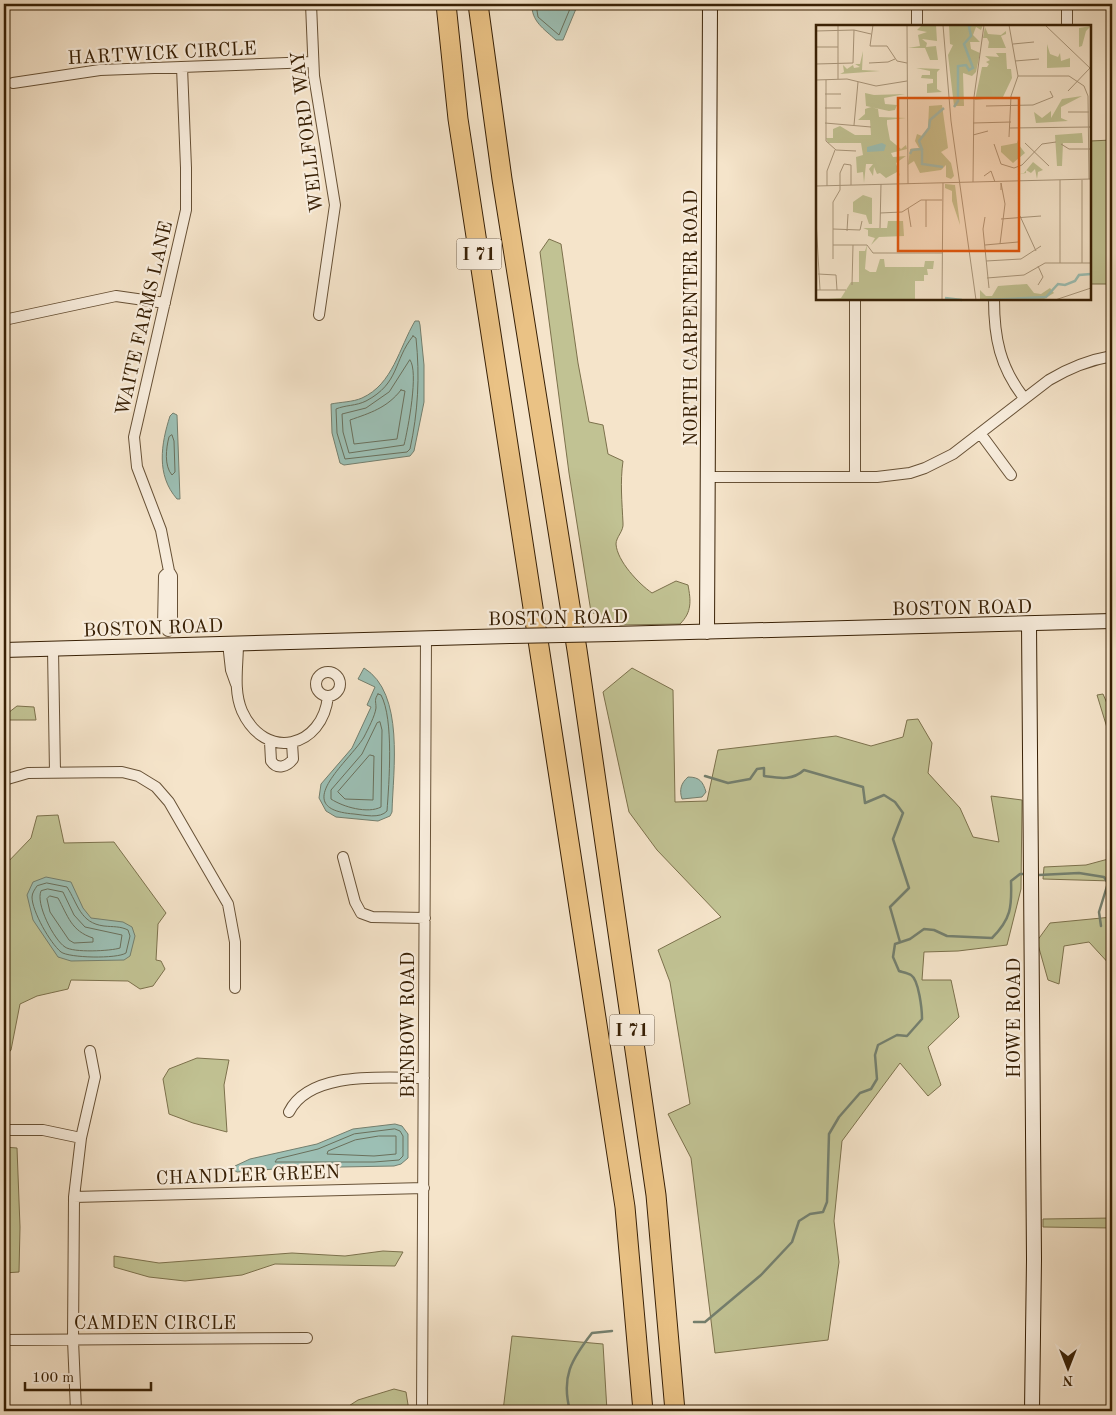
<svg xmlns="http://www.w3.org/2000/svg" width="1116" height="1415" viewBox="0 0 1116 1415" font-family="'Old Standard TT',serif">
<rect width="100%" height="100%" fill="#f5e4ca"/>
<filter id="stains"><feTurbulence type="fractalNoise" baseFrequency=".004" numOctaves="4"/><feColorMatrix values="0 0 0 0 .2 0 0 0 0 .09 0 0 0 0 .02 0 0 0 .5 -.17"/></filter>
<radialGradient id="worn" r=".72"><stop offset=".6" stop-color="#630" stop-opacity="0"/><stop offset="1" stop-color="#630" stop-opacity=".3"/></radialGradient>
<path fill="#c1c293" stroke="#7c714c" d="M 1112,140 L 1112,284 L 1090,284 L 1090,141 Z
M 549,239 L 561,244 L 578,363 L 589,422 L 603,425 L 608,454 L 623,461 C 620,482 622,502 623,523 C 624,531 616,537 616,544 C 617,561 639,584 652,593 L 676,581 L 688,585 C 691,601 692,612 680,624 L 620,625 L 591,612 L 569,473 L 540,252 Z
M 632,668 L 673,690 L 675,802 L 707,801 L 718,750 L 836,736 L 871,746 L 903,737 L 907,720 L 918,719 L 932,743 L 928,773 L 960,808 L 973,837 L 999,842 L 991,796 L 1022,800 L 1021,889 L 1007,945 L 958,951 L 924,952 L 922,980 L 951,980 L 959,1017 L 928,1047 L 941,1085 L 928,1096 L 900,1063 L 842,1141 L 834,1221 L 839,1262 L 828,1340 L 715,1353 L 691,1158 L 668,1114 L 690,1104 L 670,982 L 658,950 L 721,917 L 657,850 L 629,812 L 603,692 Z
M 1103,694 L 1112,715 L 1112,744 L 1097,695 Z
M 17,706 L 34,707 L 36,720 L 4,720 L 4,709 L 8,713 Z
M 58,815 L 64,843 L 114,842 L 166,913 L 158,924 L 156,960 L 161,961 L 165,969 L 153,986 L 140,989 L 128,981 L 71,980 L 68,989 L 37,996 L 20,1004 L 11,1050 L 4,1058 L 4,984 L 7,980 L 4,977 L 4,866 L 31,838 L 37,816 Z
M 1112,858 L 1112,881 L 1043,879 L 1044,867 L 1086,865 Z
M 1112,917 L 1112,967 L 1089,942 L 1064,946 L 1059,984 L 1048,980 L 1037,941 L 1050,923 Z
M 197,1058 L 229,1060 L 224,1085 L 227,1132 L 193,1123 L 169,1114 L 163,1079 L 169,1069 Z
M 4,1147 L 17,1148 L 20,1227 L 19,1272 L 4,1273 Z
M 1112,1218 L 1112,1228 L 1043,1227 L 1043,1219 Z
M 383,1251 L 403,1252 L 395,1266 L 275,1264 L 242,1275 L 185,1281 L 149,1277 L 114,1267 L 114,1256 L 159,1263 L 292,1253 L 345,1256 Z
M 512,1336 L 603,1344 L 607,1411 L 503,1411 Z
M 394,1389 L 406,1392 L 409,1411 L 341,1411 L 358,1400 Z"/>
<path fill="#9cbfb4" stroke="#747f6e" d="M 532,4 L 578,4 L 563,40 L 556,40 C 544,29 531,21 532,4 Z
M 415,321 L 419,321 L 420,325 L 424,365 L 424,402 L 414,451 L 410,456 L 344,465 L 340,463 L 332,433 L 331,404 C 341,402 353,402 362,398 C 393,384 399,348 415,321 Z
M 173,413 L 177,415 L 180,499 L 177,499 C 156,475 161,444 170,416 Z
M 364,668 C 405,693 393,771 392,812 L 390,816 L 378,821 L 336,817 L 326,811 L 319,798 L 321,784 L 352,748 L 371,707 L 367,705 L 375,687 L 358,679 Z
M 688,777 C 700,777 703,782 706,792 L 702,797 L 682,799 C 679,790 681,783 688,777 Z
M 46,877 L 71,882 L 83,908 L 91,918 L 123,922 L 132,927 L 135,936 L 130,956 L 124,960 L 71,961 L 58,957 L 33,920 L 27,895 L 33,882 Z
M 395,1124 L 402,1126 L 408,1134 L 408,1158 L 401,1164 L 394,1166 L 287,1168 L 237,1172 L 234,1170 L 235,1166 L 250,1159 L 317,1144 L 353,1129 Z"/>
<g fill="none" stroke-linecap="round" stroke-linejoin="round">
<path stroke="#6a705c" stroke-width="1" d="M 536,4 L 538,17 L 559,35 L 572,4
M 413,336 L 416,338 C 420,377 418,412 410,449 L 407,452 L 345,459 L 337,433 L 336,409 C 345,405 356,406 366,401 C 400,383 393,361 413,336 Z
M 410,360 C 419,371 408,429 404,445 L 349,453 L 343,432 L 342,414 L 366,408 L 389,392 Z
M 401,390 L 405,391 L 397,439 L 354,444 L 350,420 C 370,413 387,408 401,390 Z
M 172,435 L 174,441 L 175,472 L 172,475 C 164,466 166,448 169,437 Z
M 378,694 L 381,695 C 394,719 389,783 387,811 C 380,819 364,815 354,814 C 287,809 351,760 364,737 C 368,729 375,716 376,708 C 376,701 374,700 378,694 Z
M 380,722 L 382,730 L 381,807 C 368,814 343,807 331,799 L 331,790 L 362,754 L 377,723 Z
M 370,755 L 374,756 L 373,800 L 345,799 L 338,792 Z
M 47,883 L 67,887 C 78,904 80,923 104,926 C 113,927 120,926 128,930 L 130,936 L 126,953 C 117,959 69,958 61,952 C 50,943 32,911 32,897 C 32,893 35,889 37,886 Z
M 48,889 L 63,892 L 74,915 L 85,927 L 122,935 L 120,948 C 111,951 73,953 65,947 C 54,940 35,903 41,891 Z
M 50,896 L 58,898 C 68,916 71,931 93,938 L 93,942 L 74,943 L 69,940 L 50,912 L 47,899 Z
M 395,1129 L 400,1131 L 403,1136 L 403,1156 L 399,1160 L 374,1162 L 275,1162 L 277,1159 L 318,1149 L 354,1134 Z
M 379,1136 L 396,1136 L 396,1154 L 374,1156 L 327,1154 L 328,1151 L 355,1140 Z"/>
<path stroke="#747f6e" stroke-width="2.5" d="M 705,776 L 728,783 L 750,779 L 757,769 L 764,768 L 764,776 C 779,778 792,781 804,770 L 863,787 L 865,803 L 884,795 L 895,802 L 903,813 L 893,839 L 909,888 L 890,907 L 900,942
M 1039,875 L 1079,873 L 1104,877 L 1108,883 L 1099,912 L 1101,926
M 694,1322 L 705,1322 L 761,1275 L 792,1242 L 799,1221 L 810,1214 L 823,1212 L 827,1202 L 829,1134 L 839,1117 L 860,1093 L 871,1089 L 877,1079 L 875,1055 L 878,1045 L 897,1035 L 907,1036 L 922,1019 C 922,1010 919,980 911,975 C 908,973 902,972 899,971 L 893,957 L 895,944 L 910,939 L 924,929 L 934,930 L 947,936 L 992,938 C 1011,919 1012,907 1011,881 L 1020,874 L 1023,874
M 570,1411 C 561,1377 571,1360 592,1333 L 612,1331"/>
<defs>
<path id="street" d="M 311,4 L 314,76 L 335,205 L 319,315
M 917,26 L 917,4
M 1067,26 L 1067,4
M 13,83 L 100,70 L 313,62
M 994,299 C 994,338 1000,367 1024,398
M 4,320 L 116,296 L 165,303
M 980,433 L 1011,475
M 709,477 L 877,477 L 910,473 L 925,468 L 953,454 L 1049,380 C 1069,368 1089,360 1112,356
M 855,477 L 855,299
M 169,571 L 164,576 L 163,626 L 168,631 L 172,626 L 172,576 L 169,571 L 161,530 L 137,467 L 134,437 L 186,210 L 186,168 L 182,67
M 228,643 L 231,670 L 236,684
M 238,643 C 238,666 233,690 242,711 C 265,762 323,748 328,696
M 53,649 L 55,772
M316 684a12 12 0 1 1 24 0a12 12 0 1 1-24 0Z
M 270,742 L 271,761 C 277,770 287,767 293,759 L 292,743
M 4,780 L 28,773 L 122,772 L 138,776 L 156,787 L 169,802 L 228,904 L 235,942 L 235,988
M 343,857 L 355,902 L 361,913 L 372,917 L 425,918
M 289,1112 C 310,1070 385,1078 424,1078
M 4,1130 L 43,1130 L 81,1138
M 74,1197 L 424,1188
M 4,1340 L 307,1338
M 76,1411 L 73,1340 L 74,1197 L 81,1138 L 95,1077 L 90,1051
M 422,1411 L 426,639"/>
<path id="secondary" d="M 1029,624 L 1034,1259 L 1032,1411
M 707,632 L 710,4
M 614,634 L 1112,621
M 4,650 L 511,636"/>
<path id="highway" d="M 446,4 L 458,119 L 625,1207 L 643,1411
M 478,4 L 502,179 L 577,650 L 656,1195 L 675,1411"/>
</defs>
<use href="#street" stroke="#675136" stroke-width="12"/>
<use href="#secondary" stroke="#382005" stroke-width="16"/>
<use href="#highway" stroke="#382005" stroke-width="21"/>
<use href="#street" stroke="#f8eddd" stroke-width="10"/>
<use href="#secondary" stroke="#f8eddd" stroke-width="14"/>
<use href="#highway" stroke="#eac285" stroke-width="19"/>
<defs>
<path id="secondary-bridge" d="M 511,636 L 614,634"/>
</defs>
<use href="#secondary-bridge" stroke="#382005" stroke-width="16" stroke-linecap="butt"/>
<use href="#secondary-bridge" stroke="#f8eddd" stroke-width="14"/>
</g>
<g text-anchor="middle" stroke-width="4.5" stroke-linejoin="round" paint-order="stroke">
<g fill="#f8eddd" stroke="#725e46" stroke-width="1">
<rect x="456.5" y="238.5" width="45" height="31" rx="4"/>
<rect x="609.5" y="1014.5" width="45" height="31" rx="4"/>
</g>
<g font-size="18" font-weight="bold" fill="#382005">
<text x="479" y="260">I 71</text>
<text x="632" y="1036">I 71</text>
</g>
<g font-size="19" fill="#382005" stroke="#f8eddd">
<text transform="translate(162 52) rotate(-3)" y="7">HARTWICK CIRCLE</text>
<text transform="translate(306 132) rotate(-97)" y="7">WELLFORD WAY</text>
<text transform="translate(143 318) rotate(-77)" y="7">WAITE FARMS LANE</text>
<text transform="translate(690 318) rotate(-90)" y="7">NORTH CARPENTER ROAD</text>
<text transform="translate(962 607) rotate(-1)" y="7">BOSTON ROAD</text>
<text transform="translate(558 617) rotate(-1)" y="7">BOSTON ROAD</text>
<text transform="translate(153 627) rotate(-2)" y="7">BOSTON ROAD</text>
<text transform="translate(1013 1018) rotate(-90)" y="7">HOWE ROAD</text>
<text transform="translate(407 1025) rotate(-90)" y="7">BENBOW ROAD</text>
<text transform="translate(248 1174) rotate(-2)" y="7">CHANDLER GREEN</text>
<text x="155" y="1329">CAMDEN CIRCLE</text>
</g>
</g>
<g transform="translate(816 25)">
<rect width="275" height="275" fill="#f5e4ca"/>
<path d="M 106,0 L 120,0 L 121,16 L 106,14 L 111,18 L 110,22 L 120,21 L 122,35 L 114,35 L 109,23 L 92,23 L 104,21 L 102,10 L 111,7 L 101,5 ZM 133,0 L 167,0 L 165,5 L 160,2 L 157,10 L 164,17 L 154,17 L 155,24 L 164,28 L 160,47 L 156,51 L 147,48 L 148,81 L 138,81 L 132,30 L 137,20 L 134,19 ZM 275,1 L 270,6 L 266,21 L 263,22 L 263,3 ZM 169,2 L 172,9 L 185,10 L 190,6 L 190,9 L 185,11 L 190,23 L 172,23 L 173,17 L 171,13 L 167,13 ZM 231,19 L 234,29 L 242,32 L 244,28 L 245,36 L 254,33 L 254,42 L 231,43 ZM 47,26 L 46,45 L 64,46 L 24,49 L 28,47 L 27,40 L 31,44 L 37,40 L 38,43 L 44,42 L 39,39 L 44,39 ZM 180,28 L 190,28 L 191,44 L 195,44 L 196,53 L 187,72 L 159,75 L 166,42 L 171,42 L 173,39 L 170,37 L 174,35 L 169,31 L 183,32 ZM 100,43 L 124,44 L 121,47 L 121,64 L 126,67 L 111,68 L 111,59 L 117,58 L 117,54 L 105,53 L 106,50 L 114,50 L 114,46 ZM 49,68 L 58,70 L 89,69 L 68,73 L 69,79 L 81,80 L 79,85 L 73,86 L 50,81 ZM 266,71 L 245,82 L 245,93 L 252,96 L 220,98 L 218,87 L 226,93 L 235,86 L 235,93 L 246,74 ZM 126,80 L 132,123 L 125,127 L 135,138 L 138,151 L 135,154 L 130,152 L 130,140 L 125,145 L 104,148 L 98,136 L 92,140 L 94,124 L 103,123 L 99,116 L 101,109 L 106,111 L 112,103 L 113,81 ZM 55,82 L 62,84 L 63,92 L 90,93 L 71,95 L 71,99 L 74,115 L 85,124 L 90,120 L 91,124 L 75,128 L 77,132 L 90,131 L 80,138 L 84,151 L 81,147 L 70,153 L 64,148 L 61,149 L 58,142 L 57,151 L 53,144 L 57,139 L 50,139 L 48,158 L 47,147 L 41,148 L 40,132 L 47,130 L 45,118 L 12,118 L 10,113 L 17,113 L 17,104 L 24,101 L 39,110 L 55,110 L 54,95 L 42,95 L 49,89 L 49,84 ZM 266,108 L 267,118 L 247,118 L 246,141 L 241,141 L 239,110 ZM 203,112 L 203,120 L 209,128 L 197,138 L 185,127 L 185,121 L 201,118 ZM 217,137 L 227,145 L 222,147 L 221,154 L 219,144 L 215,148 L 210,145 L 210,148 L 200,150 L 208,148 ZM 129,159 L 139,160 L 144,200 L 136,176 L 136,166 L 129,163 ZM 47,170 L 56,173 L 56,199 L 53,199 L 50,190 L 37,187 L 37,177 ZM 72,196 L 87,196 L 88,211 L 63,212 L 55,220 L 59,213 L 52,211 L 52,205 L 47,203 L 71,203 ZM 51,220 L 49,244 L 54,247 L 60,247 L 64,234 L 68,234 L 69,242 L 108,242 L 109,236 L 118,236 L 117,244 L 111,244 L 112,250 L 108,250 L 108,256 L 99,256 L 99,275 L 0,275 L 25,273 L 35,257 L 43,257 L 43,226 L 49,226 ZM 211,259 L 218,268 L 225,269 L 234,263 L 238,268 L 228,274 L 164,275 L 164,265 L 170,271 L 176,271 L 182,261 Z" fill="#c1c293"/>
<path d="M 66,118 L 70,120 L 68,126 L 51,127 L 51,122 Z" fill="#9cbfb4"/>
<path fill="none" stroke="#9cbfb4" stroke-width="2.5" d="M 138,82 L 142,76 L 142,41 L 150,40 L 153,45 L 157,43 L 148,19 L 155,11 L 153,2 L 155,0M 106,124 L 106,139 L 127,142M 94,129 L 96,125 L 106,124 L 103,116 L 113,103 L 114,95 L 128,83M 129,273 L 146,275M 171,275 L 230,272 L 242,259 L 249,260 L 259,256 L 263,250 L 275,249"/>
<path fill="none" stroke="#a9967b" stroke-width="1" d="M 22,0 L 22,54M 57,0 L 54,21 L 71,21 L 81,36 L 91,38M 91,0 L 92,159M 127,0 L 135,96 L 160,275M 193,0 L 202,51 L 195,71 L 193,112M 229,0 L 275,44M 0,6 L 38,5 L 55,9M 197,19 L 218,17M 0,22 L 22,22M 199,36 L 223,34M 53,38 L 72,37 L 79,34M 0,39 L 37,38 L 38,5M 202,51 L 253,51 L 268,61 L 272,71 L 273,154M 0,55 L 31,54 L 60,61 L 91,56M 10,55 L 10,116 L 20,125 L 40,126M 252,66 L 274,43M 9,69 L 25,69M 170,81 L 217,80 L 237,72 L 234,66M 9,83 L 25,83M 252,87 L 273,87M 9,98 L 55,102M 157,98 L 195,97M 38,100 L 42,57M 194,103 L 275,102M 157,110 L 172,106M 209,118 L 233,141M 178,119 L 185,139 L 198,143 L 206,140 L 226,119 L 240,117M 245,119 L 253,124 L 274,124M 168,151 L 175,146 L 179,157M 244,155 L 244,238M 266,155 L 266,238M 157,157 L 158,72 L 168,0M 0,161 L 275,154M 11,161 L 11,146 L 19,125M 92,183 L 95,202M 64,188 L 86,187 L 105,175 L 126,175M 204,191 L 220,226M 169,192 L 167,204 L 173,263M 185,194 L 225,191M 0,195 L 4,265M 110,202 L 110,175M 64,203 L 65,159M 17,204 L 44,205 L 46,196M 31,206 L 32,189M 184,219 L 189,179 L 185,158 L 185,165M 17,220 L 51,220 L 57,228M 169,220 L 202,217M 57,228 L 126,228M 17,234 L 17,177 L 24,165 L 24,148 L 28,139 L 35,140 L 35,160M 170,236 L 205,234 L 225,221M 222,241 L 227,252 L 222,260M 2,249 L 20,250 L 21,265M 171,253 L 208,250 L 229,238 L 275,238M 36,260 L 37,220M 0,265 L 30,265M 126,275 L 127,158M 239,275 L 275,263"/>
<path fill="#df560c" fill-opacity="0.15" stroke="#df560c" stroke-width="2.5" d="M 82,73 L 203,73 L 203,226 L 82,226 Z"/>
<rect width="275" height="275" fill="none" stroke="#382005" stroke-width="2.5"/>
</g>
<rect width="1116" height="1415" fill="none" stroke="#f5e4ca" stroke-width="20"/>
<rect x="5" y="5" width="1106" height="1405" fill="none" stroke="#382005" stroke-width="2.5"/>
<rect x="10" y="10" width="1096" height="1395" fill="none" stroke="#382005"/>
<g transform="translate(1068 1368) rotate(180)" stroke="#f8eddd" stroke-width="4" paint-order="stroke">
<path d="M0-4L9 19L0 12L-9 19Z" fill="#382005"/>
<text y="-8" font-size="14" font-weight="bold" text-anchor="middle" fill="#382005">N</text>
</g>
<path d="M25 1382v8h126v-8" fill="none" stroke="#382005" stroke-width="2.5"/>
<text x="32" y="1382" font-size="15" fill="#382005" stroke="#f8eddd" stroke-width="4" paint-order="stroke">100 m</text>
<rect width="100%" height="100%" filter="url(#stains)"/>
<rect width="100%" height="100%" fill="url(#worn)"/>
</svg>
